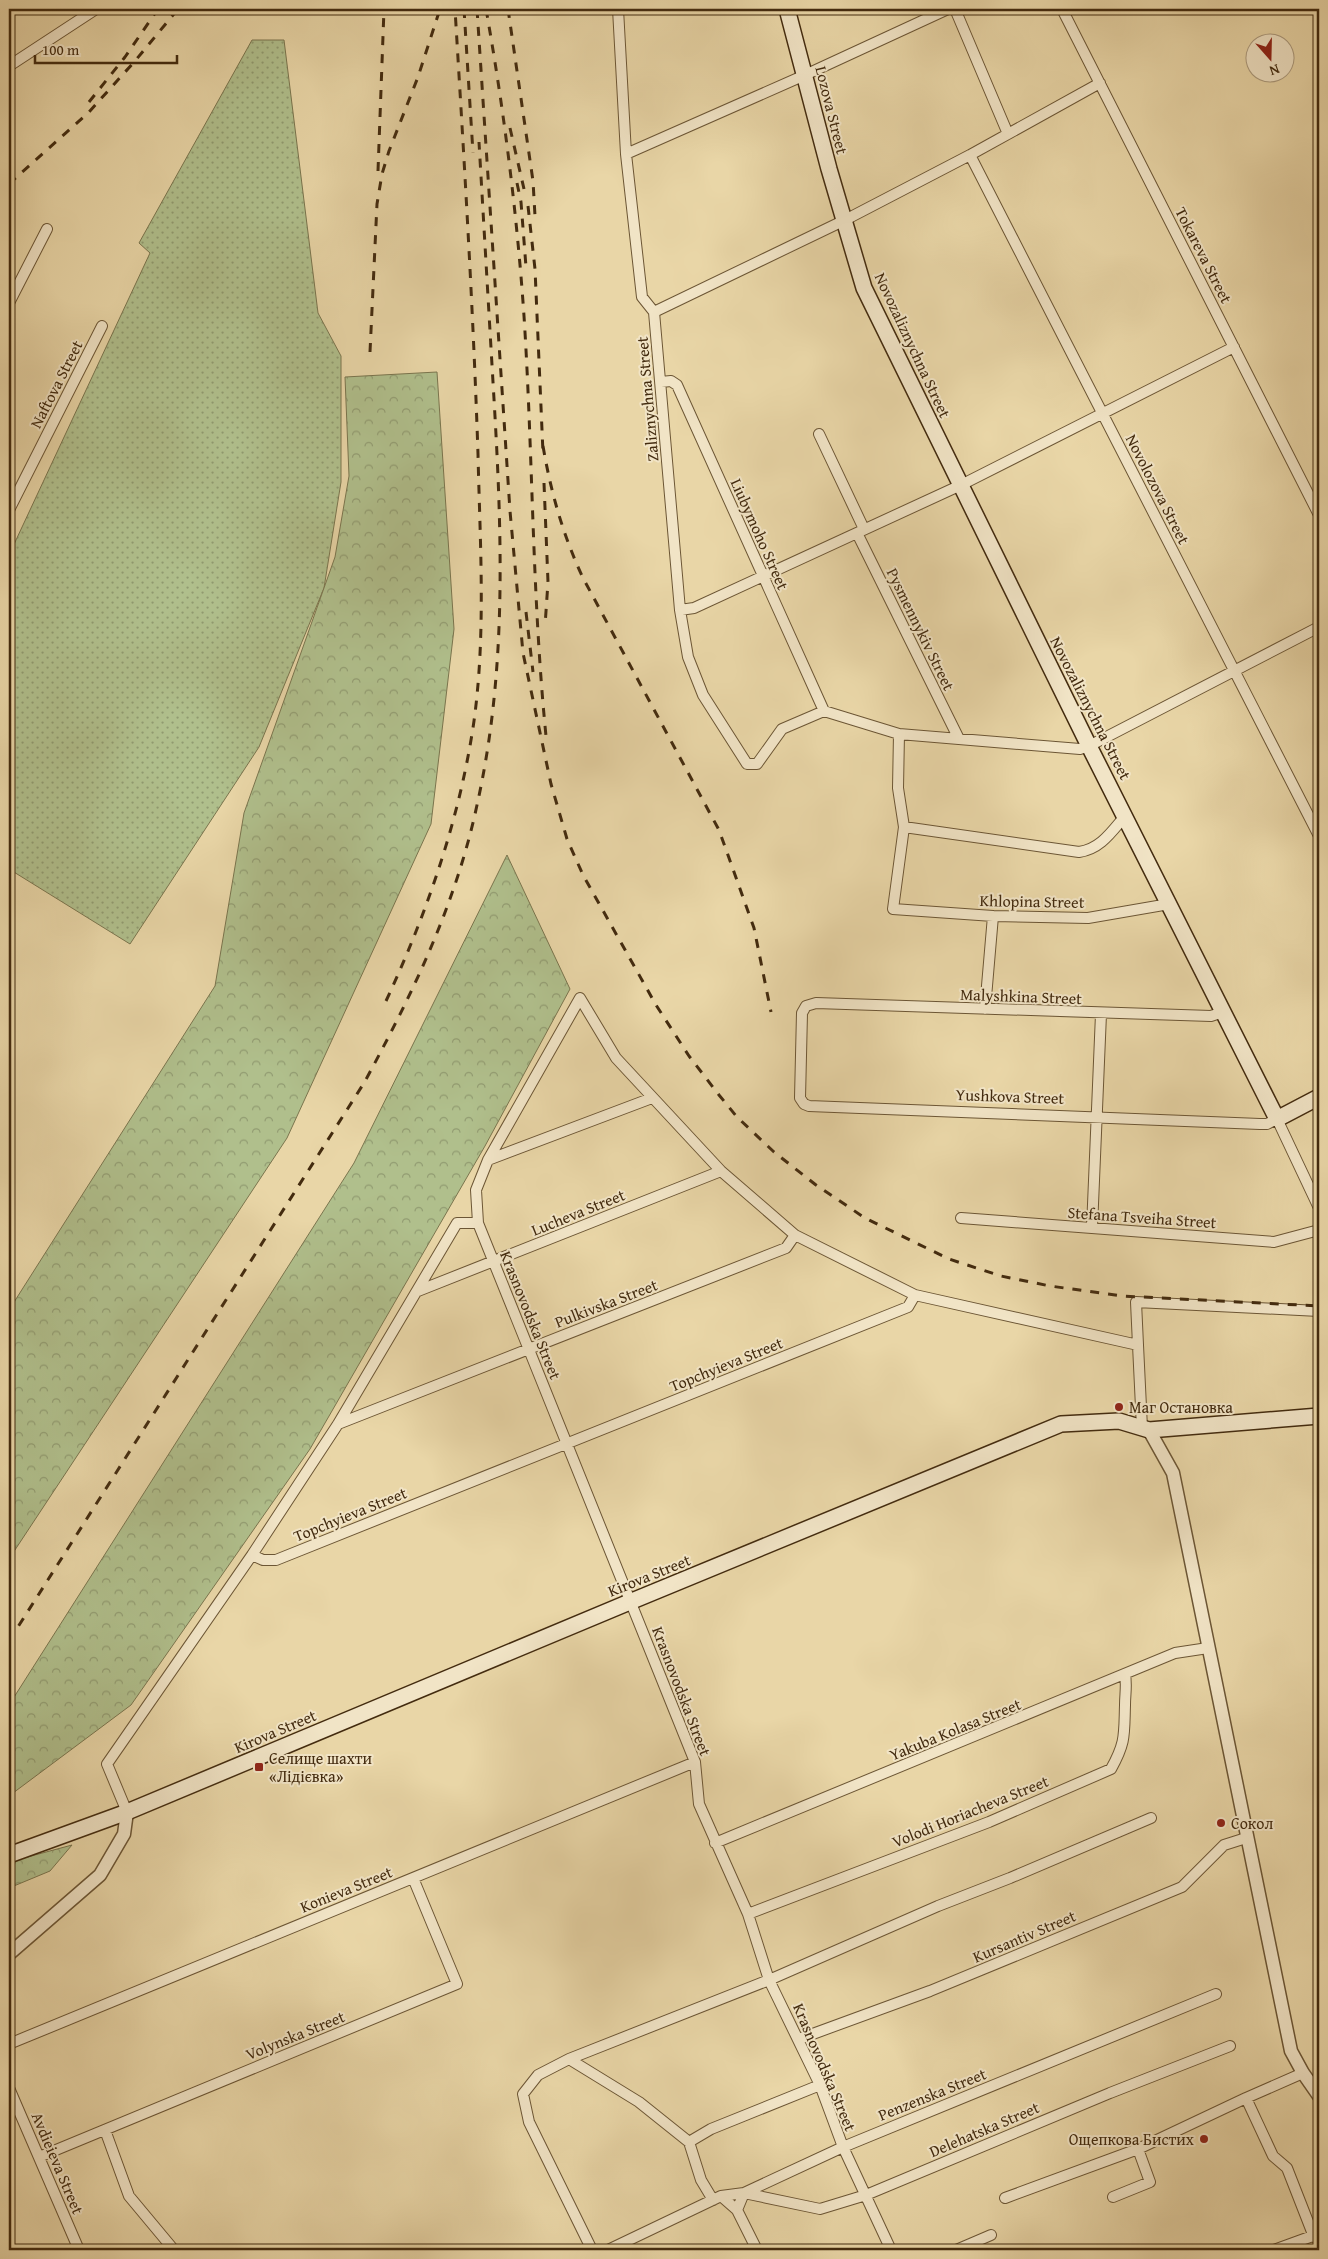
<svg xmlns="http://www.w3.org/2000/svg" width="1328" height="2259" viewBox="0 0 1328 2259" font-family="'Gentium Book Plus',serif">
<defs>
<pattern id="grass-dots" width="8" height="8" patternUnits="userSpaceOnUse" patternTransform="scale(1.25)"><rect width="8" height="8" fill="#b0bf8c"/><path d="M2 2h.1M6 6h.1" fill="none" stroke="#919b71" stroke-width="1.8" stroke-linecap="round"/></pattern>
<pattern id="forest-crowns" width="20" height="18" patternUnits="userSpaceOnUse" patternTransform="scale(1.25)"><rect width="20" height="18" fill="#b0bf8c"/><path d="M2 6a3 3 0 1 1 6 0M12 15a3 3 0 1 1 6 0" fill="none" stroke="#919b71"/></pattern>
</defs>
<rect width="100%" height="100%" fill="#e9d6a7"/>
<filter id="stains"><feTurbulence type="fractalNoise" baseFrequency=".004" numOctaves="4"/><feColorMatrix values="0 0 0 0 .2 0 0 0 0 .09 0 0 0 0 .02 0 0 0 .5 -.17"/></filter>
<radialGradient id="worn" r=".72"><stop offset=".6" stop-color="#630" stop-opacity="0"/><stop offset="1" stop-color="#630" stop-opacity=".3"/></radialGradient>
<path fill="url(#grass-dots)" stroke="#7a754e" d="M 252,40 L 284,40 L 318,313 L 341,356 L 341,482 L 324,588 L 259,747 L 130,944 L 9,869 L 9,555 L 150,253 L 139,243 Z"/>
<path fill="url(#forest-crowns)" stroke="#7a754e" d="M 437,372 L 454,629 L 431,824 L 287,1138 L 9,1559 L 9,1310 L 215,986 L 244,813 L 335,557 L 349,476 L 345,377 Z
M 507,855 L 570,989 L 485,1146 L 310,1449 L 131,1705 L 9,1796 L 9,1705 L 354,1163 Z
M 72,1845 L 50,1871 L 9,1888 L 9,1862 Z"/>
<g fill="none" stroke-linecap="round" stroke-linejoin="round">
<defs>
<path id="minor" d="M 618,9 L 626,154 L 642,297 L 654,312 L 680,610 L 688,657 L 703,695 L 747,764 L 757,764 L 782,729 L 824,711 L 899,734 L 1080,749 L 1089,746 L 1319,627
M 955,9 L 1008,134
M 1062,9 L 1319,515
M 9,66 L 96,9
M 626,154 L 805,75 L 948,9
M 970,155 L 1319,836
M 9,303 L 47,229
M 654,312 L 845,220 L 970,155 L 1100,83
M 661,382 L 671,381 L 677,385 L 824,711
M 819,434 L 864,529
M 9,510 L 102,326
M 857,533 L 959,739
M 680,610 L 694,608 L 961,485 L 1234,347
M 899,734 L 898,788 L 904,827 L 893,909 L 993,916 L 1088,918 L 1169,904
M 904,827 L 1079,852 C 1101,849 1112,831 1126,815
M 985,1009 L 993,916
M 1223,1012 L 1211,1016 L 816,1003 L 806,1006 L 802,1013 L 800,1098 L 804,1104 L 809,1106 L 1260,1124 L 1267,1124 L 1277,1119 L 1319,1208
M 488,1160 L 652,1098
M 961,1218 L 1274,1242 L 1319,1230
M 478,1223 L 695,1762 L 699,1804 L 748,1914 L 769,1980 L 820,2085 L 843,2147 L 891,2250
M 1092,1228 L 1101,1014
M 418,1291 L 721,1171
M 1138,1345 L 1136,1302 L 1319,1311
M 338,1424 L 786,1248 L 795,1235
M 252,1555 L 263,1560 L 276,1560 L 908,1307 L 915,1295 L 1138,1345 L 1142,1428
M 127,1812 L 107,1764 L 252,1555 L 338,1424 L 457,1223 L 478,1223 L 476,1190 L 488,1160 L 580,998 L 616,1058 L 721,1171 L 795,1235 L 915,1295
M 715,1843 L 1175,1653 L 1208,1648
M 748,1914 L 989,1822 L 1111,1769 C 1126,1742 1124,1735 1125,1705 C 1125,1694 1127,1685 1125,1674
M 799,2039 L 930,1991 L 1182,1887 L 1224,1845 L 1246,1838
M 9,2044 L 695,1762
M 569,2059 L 639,2102 L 689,2142 L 701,2180 L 713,2200
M 1303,2073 L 1246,2098 L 1273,2156 L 1287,2168 L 1314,2237
M 9,2088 L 79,2250
M 105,2130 L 129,2196 L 174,2250
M 689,2142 L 711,2129 L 820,2085
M 39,2157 L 457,1984 L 413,1878
M 721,2196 L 737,2210 L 757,2250
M 1113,2197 L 1150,2182 L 1138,2149
M 1005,2198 L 1138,2149 L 1246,2098
M 737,2210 L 744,2193 L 820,2209 L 866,2195 L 1110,2093 L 1230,2046
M 592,2250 L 529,2122 L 523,2094 L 538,2075 L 569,2059 L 769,1980 L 938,1906 L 1010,1878 L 1151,1818
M 608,2250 L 721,2196 L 744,2193 L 843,2147 L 1216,1994
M 956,2250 L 991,2235
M 1274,2250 L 1318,2234"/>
<path id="tertiary" d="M 1149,1430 L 1173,1473 L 1291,2051 L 1303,2073 L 1319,2096
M 9,1954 L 100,1875 L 124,1834 L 127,1812"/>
<path id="secondary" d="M 787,9 L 829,169 L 864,288 L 1089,746 L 1277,1119 L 1319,1097
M 9,1855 L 127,1812 L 632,1601 L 1061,1424 L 1119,1421 L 1149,1430 L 1319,1416"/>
</defs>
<use href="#minor" stroke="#6c5635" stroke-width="12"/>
<use href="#tertiary" stroke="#6c5635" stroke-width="15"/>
<use href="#secondary" stroke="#432b0f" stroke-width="18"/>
<use href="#minor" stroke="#f1e4c6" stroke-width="10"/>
<use href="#tertiary" stroke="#f1e4c6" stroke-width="12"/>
<use href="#secondary" stroke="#f1e4c6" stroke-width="15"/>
<path stroke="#432b0f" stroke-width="3" stroke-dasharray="9 9" stroke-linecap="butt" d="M 464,9 L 473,153
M 477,9 L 510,511 L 523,653 L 551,784 L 567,839 L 583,875 L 656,1005 L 689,1056 L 719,1095 L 737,1117 L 774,1152 L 816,1185 L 865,1218 L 949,1259 L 1001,1276 L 1050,1286 L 1122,1296 L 1319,1306
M 486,9 C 504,110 517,214 524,316 C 533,456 532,596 546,736
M 508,9 L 533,181 L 535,216
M 89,102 L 125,57 L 158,9
M 510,128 L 524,189
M 378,171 L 384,9
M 517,183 L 521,202 L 526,267
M 9,184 L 89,112 L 135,61 L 178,9
M 528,206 L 535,269 L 543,453
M 370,352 L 377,204 L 382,174 L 389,151 L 418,77 L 440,9
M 543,446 C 551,493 563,535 583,578 L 719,830 L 754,928 L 771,1012
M 544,483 L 548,582 L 545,626
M 526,612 L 533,672
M 386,1001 C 427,913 460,818 474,721 C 486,633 480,543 478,454 C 473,305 464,157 455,9
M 9,1641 L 364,1083 C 412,995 456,904 477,805 C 507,671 502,536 494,399 C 489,314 484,228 479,142"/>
</g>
<g fill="#8f2418" stroke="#f1e4c6" stroke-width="2">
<circle cx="1119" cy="1407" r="5"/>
<rect x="254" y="1762" width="10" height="10" rx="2.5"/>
<circle cx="1221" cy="1823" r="5"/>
<circle cx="1204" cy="2139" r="5"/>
</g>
<g text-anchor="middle" stroke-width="4" stroke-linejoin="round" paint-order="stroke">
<g font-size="16" fill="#432b0f" stroke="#f1e4c6">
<text transform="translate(832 110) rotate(76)" y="6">Lozova Street</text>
<text transform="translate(1204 255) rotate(63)" y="6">Tokareva Street</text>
<text transform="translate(913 345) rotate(65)" y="6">Novozaliznychna Street</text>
<text transform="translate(56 384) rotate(-63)" y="6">Naftova Street</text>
<text transform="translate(647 399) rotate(-95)" y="6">Zaliznychna Street</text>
<text transform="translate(1158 489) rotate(63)" y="6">Novolozova Street</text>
<text transform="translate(760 534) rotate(66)" y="6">Liubymoho Street</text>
<text transform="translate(921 629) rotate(64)" y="6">Pysmennykiv Street</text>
<text transform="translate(1091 708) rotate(63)" y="6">Novozaliznychna Street</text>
<text transform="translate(1032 901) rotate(1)" y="6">Khlopina Street</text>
<text transform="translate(1021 996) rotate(2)" y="6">Malyshkina Street</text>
<text transform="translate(1010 1096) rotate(2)" y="6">Yushkova Street</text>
<text transform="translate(578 1212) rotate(-22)" y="6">Lucheva Street</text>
<text transform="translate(1142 1217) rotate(4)" y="6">Stefana Tsveiha Street</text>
<text transform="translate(606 1303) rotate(-21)" y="6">Pulkivska Street</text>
<text transform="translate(531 1315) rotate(68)" y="6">Krasnovodska Street</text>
<text transform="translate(726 1364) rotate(-22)" y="6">Topchyieva Street</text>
<text transform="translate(350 1514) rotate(-22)" y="6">Topchyieva Street</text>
<text transform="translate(649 1575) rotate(-22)" y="6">Kirova Street</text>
<text transform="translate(682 1691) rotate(69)" y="6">Krasnovodska Street</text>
<text transform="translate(955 1729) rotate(-22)" y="6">Yakuba Kolasa Street</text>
<text transform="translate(275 1731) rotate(-23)" y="6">Kirova Street</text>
<text transform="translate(970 1811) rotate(-22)" y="6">Volodi Horiacheva Street</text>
<text transform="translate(346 1889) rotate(-22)" y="6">Konieva Street</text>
<text transform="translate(1024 1936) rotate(-23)" y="6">Kursantiv Street</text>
<text transform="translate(295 2035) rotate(-22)" y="6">Volynska Street</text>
<text transform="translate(825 2067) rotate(67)" y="6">Krasnovodska Street</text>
<text transform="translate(932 2094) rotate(-22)" y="6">Penzenska Street</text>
<text transform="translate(984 2129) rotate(-23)" y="6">Delehatska Street</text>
<text transform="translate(58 2163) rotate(67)" y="6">Avdieieva Street</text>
</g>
<g font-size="16" fill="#432b0f" stroke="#f1e4c6" text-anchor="start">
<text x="1129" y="1413">Маг Остановка</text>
<text x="269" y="1764">Селище шахти<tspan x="269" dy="18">«Лідієвка»</tspan></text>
<text x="1231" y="1829">Сокол</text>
<text x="1194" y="2145" text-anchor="end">Ощепкова Бистих</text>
</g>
</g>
<rect width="1328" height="2259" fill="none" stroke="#e9d6a7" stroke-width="30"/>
<rect x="10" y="10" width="1308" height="2239" fill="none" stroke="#432b0f" stroke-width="2.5"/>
<rect x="15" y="15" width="1298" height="2229" fill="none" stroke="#432b0f"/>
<g transform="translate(1270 58) rotate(160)"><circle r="24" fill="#f1e4c6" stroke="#ab9a7d"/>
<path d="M0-4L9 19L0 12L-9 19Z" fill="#8f2418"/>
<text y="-8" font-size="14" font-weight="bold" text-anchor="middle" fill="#432b0f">N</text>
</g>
<path d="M35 55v8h142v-8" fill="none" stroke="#432b0f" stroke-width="2.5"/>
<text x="42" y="55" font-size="15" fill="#432b0f" stroke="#f1e4c6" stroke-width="4" paint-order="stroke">100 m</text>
<rect width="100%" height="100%" filter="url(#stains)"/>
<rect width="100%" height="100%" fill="url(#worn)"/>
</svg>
